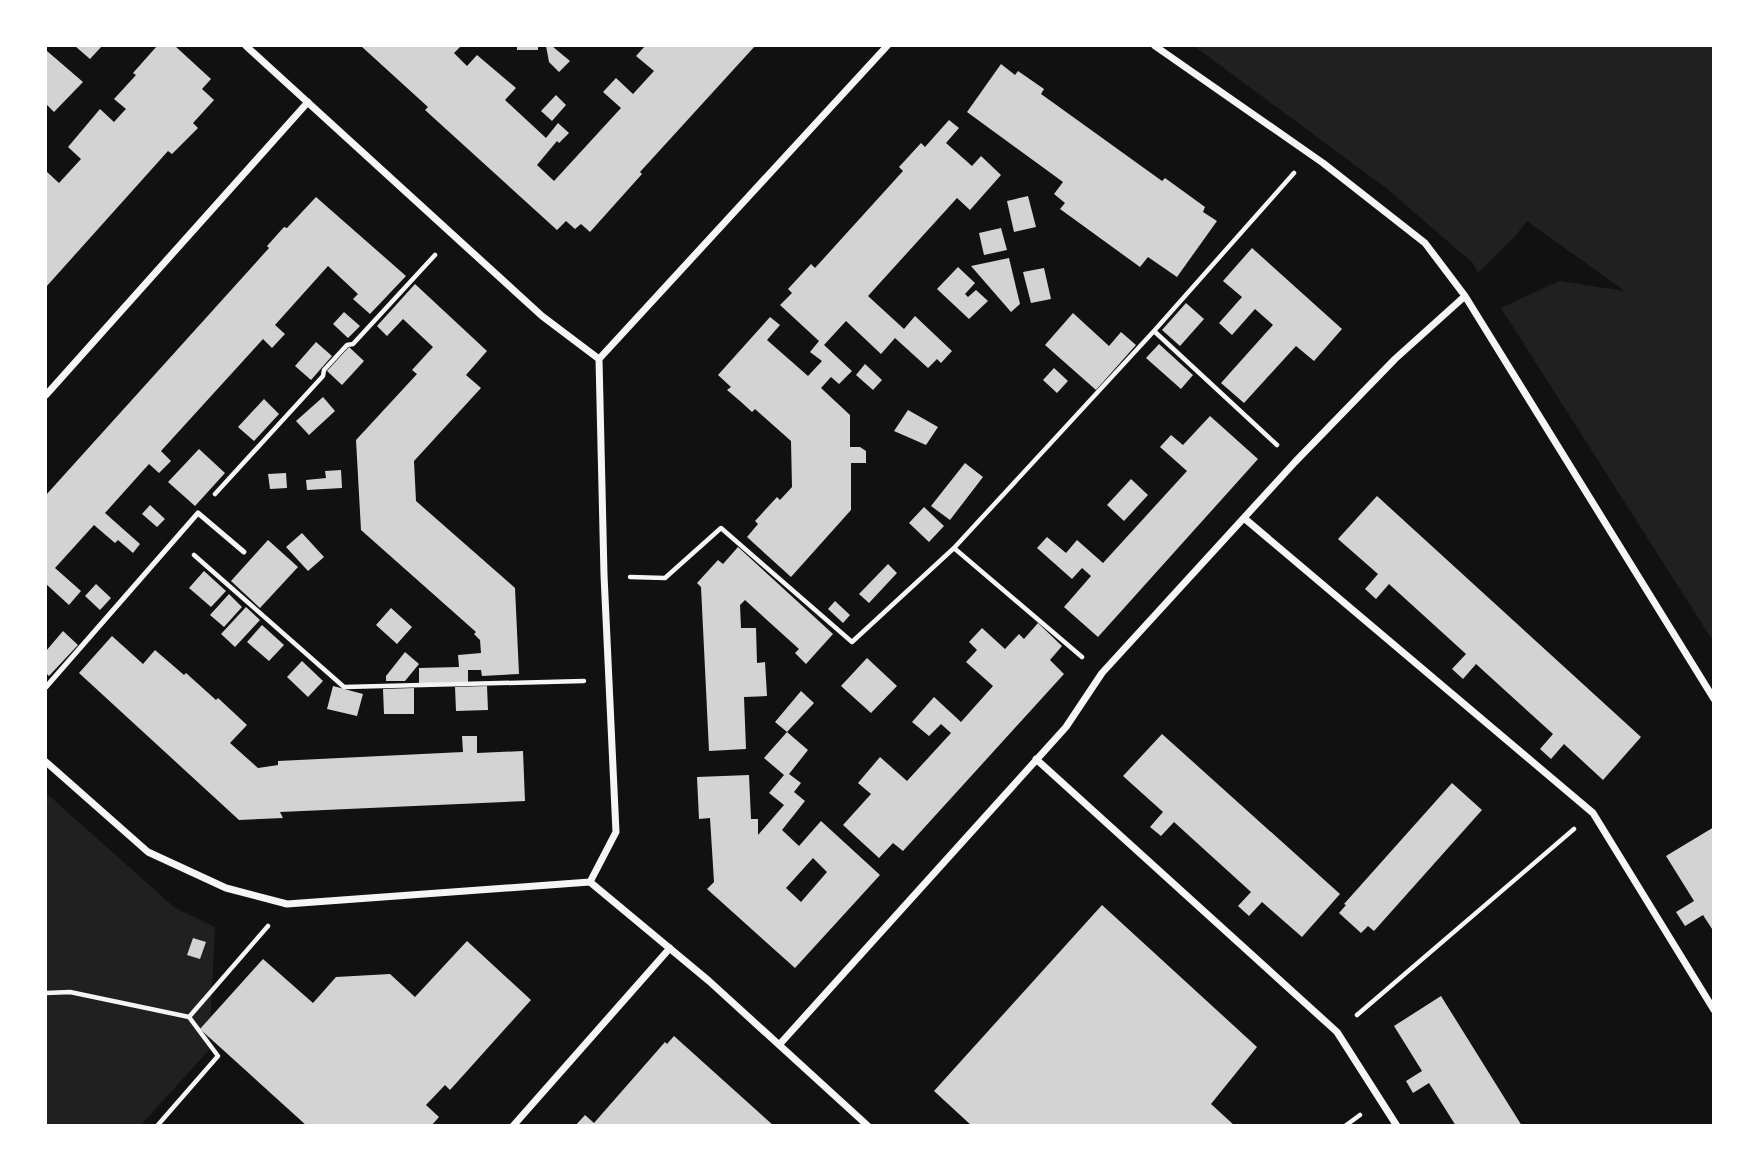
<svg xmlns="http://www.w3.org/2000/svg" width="1759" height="1171" viewBox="0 0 1759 1171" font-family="'Public Sans',sans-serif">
<rect width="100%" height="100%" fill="#111"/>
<path fill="#202020" d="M 1194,46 L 1713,46 L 1713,641 L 1501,308 L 1559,281 L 1625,291 L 1527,221 L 1515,236 L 1478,273 L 1473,263 L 1386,188 Z
M 46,793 L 175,908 L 215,927 L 209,1050 L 141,1125 L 46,1125 Z"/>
<path fill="#d3d3d3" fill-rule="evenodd" d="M 75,46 L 102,46 L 90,59 Z
M 157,46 L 175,46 L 211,79 L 202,89 L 214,100 L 193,123 L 198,128 L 172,154 L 168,151 L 46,287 L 46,171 L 59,183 L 81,159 L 68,147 L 100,109 L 114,122 L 124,111 L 126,109 L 114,99 L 136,75 L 133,73 Z
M 361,46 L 461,46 L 454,53 L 467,66 L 477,55 L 516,88 L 505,100 L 546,138 L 558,123 L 569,133 L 559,143 L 557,141 L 537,165 L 554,181 L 621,108 L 603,92 L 616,78 L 633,94 L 654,71 L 636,56 L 645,46 L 755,46 L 640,172 L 642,174 L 590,232 L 581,224 L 575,229 L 566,221 L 557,230 L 425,110 L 428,107 Z
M 517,46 L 538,46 L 538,50 L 517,50 Z
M 546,46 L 552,46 L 570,61 L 559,72 L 549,62 Z
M 47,51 L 83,82 L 54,112 L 46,104 L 46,53 Z
M 1001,64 L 1015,75 L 1018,71 L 1044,89 L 1041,94 L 1055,104 L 1162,181 L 1165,178 L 1205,207 L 1203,212 L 1217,221 L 1177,277 L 1148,257 L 1140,267 L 1060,209 L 1065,203 L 1054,194 L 1063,182 L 967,112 Z
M 556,95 L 566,105 L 552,121 L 541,111 Z
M 949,120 L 959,128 L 946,143 L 972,166 L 981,156 L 1001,175 L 970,210 L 957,198 L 868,296 L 904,329 L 915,316 L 952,351 L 941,363 L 937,359 L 928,368 L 895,338 L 881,354 L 846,321 L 824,345 L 852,371 L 839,384 L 831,377 L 821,388 L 850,415 L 850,447 L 860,447 L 866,451 L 866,463 L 851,463 L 851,510 L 791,577 L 747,537 L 758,524 L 755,521 L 777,497 L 780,500 L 792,487 L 791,441 L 755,409 L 752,412 L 740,401 L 727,390 L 731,387 L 718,375 L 770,317 L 780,325 L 767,340 L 808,376 L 822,361 L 810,352 L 819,341 L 780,305 L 792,293 L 788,289 L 811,264 L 815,268 L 903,171 L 899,167 L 921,143 L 925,147 Z
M 1028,196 L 1036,227 L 1014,232 L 1007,201 Z
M 316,197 L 406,276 L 370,314 L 353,299 L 358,294 L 328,266 L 275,325 L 285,334 L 272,348 L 263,339 L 161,451 L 171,461 L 159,473 L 149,464 L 105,513 L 140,544 L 133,553 L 118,540 L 115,543 L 94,525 L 55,568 L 81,591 L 69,605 L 46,584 L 46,495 L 260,258 L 269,248 L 267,246 L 284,227 L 287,228 Z
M 1001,228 L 1007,250 L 984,255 L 979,233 Z
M 1252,248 L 1342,329 L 1314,361 L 1296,346 L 1244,403 L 1221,383 L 1273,325 L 1255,309 L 1232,335 L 1219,323 L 1242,297 L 1223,281 Z
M 1009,258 L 1020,304 L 1011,312 L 971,266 Z
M 958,267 L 975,283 L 965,294 L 968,297 L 976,290 L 988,301 L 969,319 L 937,289 Z
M 1044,268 L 1051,299 L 1031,303 L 1023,272 Z
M 415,284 L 487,351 L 466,375 L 481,388 L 414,461 L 416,501 L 515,588 L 519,674 L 482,676 L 481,670 L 468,670 L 468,682 L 419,684 L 419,668 L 459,667 L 458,655 L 481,653 L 480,640 L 474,634 L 476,632 L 361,530 L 356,440 L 417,374 L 412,370 L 433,347 L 403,319 L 387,336 L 377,326 Z
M 1186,303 L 1204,319 L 1180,346 L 1162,330 Z
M 344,312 L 360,326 L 348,338 L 333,324 Z
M 1073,313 L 1109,346 L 1121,332 L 1136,345 L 1096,390 L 1045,345 Z
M 316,342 L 332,356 L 311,380 L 295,366 Z
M 1159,344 L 1193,375 L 1181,389 L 1146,358 Z
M 349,347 L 364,361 L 342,385 L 327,371 Z
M 865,364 L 882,380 L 873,390 L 856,375 Z
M 1054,368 L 1068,381 L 1057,393 L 1043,380 Z
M 323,397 L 335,411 L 309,435 L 296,421 Z
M 264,399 L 279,414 L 254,441 L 238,427 Z
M 908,410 L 938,427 L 926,445 L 894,431 Z
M 1210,416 L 1258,459 L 1098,637 L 1064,607 L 1091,576 L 1082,568 L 1072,579 L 1037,548 L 1047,537 L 1066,553 L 1077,540 L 1103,563 L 1187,471 L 1160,447 L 1171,435 L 1183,445 Z
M 199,449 L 225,473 L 195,506 L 168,482 Z
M 965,463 L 983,477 L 950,520 L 931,506 Z
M 341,470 L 342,488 L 307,490 L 306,480 L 326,478 L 325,471 Z
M 286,473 L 287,488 L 270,489 L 268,474 Z
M 1131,479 L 1148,495 L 1124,521 L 1107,505 Z
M 1377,496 L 1641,737 L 1603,780 L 1564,744 L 1551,759 L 1540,749 L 1553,734 L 1476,664 L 1463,679 L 1452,669 L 1466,654 L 1389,584 L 1376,599 L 1365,589 L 1378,574 L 1338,539 Z
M 150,505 L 165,519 L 157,527 L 142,514 Z
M 924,507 L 944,526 L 929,542 L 909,523 Z
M 302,533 L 324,557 L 308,571 L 286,547 Z
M 268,540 L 298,567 L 260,608 L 231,581 Z
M 738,547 L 833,634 L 806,664 L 795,653 L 799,649 L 745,600 L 740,605 L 741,628 L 756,628 L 757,663 L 765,662 L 767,696 L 744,697 L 746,749 L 709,751 L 701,587 L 697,583 L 718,560 L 723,564 Z
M 888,564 L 897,573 L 869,603 L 859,594 Z
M 204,571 L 226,591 L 211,607 L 189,588 Z
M 96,584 L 111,598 L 100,610 L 85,596 Z
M 229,594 L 242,607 L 224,627 L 210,615 Z
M 835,601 L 850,615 L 843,623 L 828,609 Z
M 246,607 L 260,620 L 235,647 L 221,634 Z
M 391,608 L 412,627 L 397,644 L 376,625 Z
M 1038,623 L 1062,646 L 1050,660 L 1064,674 L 903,851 L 893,843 L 879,858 L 843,825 L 871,794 L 858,783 L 880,757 L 907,781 L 951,733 L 941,724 L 929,736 L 912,722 L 934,697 L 961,722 L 993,686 L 966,662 L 977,650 L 969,642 L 982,628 L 1005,649 L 1019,634 L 1024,639 Z
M 262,625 L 284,645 L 269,661 L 247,642 Z
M 63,631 L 78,645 L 49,676 L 46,673 L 46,651 Z
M 112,636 L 143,664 L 155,650 L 184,675 L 186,673 L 216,700 L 218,698 L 247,725 L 230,743 L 258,768 L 278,765 L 278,761 L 463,752 L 462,736 L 477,736 L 477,753 L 523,751 L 525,801 L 280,812 L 283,818 L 239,820 L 79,673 Z
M 405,652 L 419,664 L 405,681 L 386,681 L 386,676 Z
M 867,658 L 897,686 L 871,713 L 841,686 Z
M 302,661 L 323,681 L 308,697 L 287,677 Z
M 333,686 L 363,694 L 357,716 L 327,709 Z
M 487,686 L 488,710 L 456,711 L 455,687 Z
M 414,688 L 414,714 L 384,714 L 383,689 Z
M 801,691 L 814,703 L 787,732 L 775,722 Z
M 787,732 L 808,750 L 789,774 L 801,783 L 794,792 L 805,801 L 782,830 L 799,846 L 821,821 L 880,875 L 795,968 L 707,889 L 714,882 L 710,818 L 699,819 L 697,777 L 749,775 L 751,819 L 758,819 L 758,835 L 784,805 L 769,793 L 784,775 L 764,758 ZM 813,858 L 827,872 L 801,902 L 786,888 Z
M 1162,734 L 1340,894 L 1302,937 L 1262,902 L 1249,916 L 1238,906 L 1251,892 L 1174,822 L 1161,836 L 1150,827 L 1163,812 L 1123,776 Z
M 1452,783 L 1482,810 L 1374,931 L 1368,926 L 1361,933 L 1339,913 L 1346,905 L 1344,904 Z
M 1714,827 L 1714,932 L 1703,915 L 1685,926 L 1676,912 L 1694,901 L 1666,856 Z
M 1102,905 L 1257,1047 L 1211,1104 L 1235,1126 L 972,1126 L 934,1091 Z
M 193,938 L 206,942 L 200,959 L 187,955 Z
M 467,941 L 531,1000 L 450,1090 L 445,1085 L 426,1105 L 439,1117 L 431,1126 L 307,1126 L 200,1029 L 263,959 L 313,1003 L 336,977 L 390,974 L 415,997 Z
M 1441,996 L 1522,1126 L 1456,1126 L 1429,1083 L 1413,1093 L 1406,1081 L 1422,1071 L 1394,1026 Z
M 674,1036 L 774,1126 L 575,1126 L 585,1115 L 594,1123 L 665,1042 L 667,1044 Z"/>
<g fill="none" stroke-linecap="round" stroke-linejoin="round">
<path stroke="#f5f5f5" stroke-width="4.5" d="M 1154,331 L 1277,445
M 215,494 L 323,376 L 324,370 L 347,345 L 353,344 L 435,255
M 954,548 L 1082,657
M 194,555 L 344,687 L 584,681
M 630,577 L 665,578 L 721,528 L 852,642 L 954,548 L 1154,331 L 1294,173
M 46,993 L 70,992 L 189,1017 L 268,926
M 1357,1015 L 1574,829
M 157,1126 L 218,1056 L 189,1017
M 1345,1126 L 1360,1115"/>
<path stroke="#f5f5f5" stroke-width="5" d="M 46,687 L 198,513 L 244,552"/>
<path stroke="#f5f5f5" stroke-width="7" d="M 246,46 L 542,316 L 599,359
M 1155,46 L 1323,163 L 1425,243 L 1465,296 L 1714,699
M 599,359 L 604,575 L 616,832 L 590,882 L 709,981 L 868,1126
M 599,359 L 887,46
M 46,395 L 308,102
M 1244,518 L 1593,813 L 1714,1010
M 1036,759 L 1337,1032 L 1397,1126
M 46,762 L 148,852 L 226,888 L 287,904 L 590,882
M 779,1045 L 1066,727 L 1102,673 L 1295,462 L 1395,359 L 1465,296
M 513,1126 L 670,948"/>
</g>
<rect width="1759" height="1171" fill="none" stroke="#ffffff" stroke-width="94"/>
</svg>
